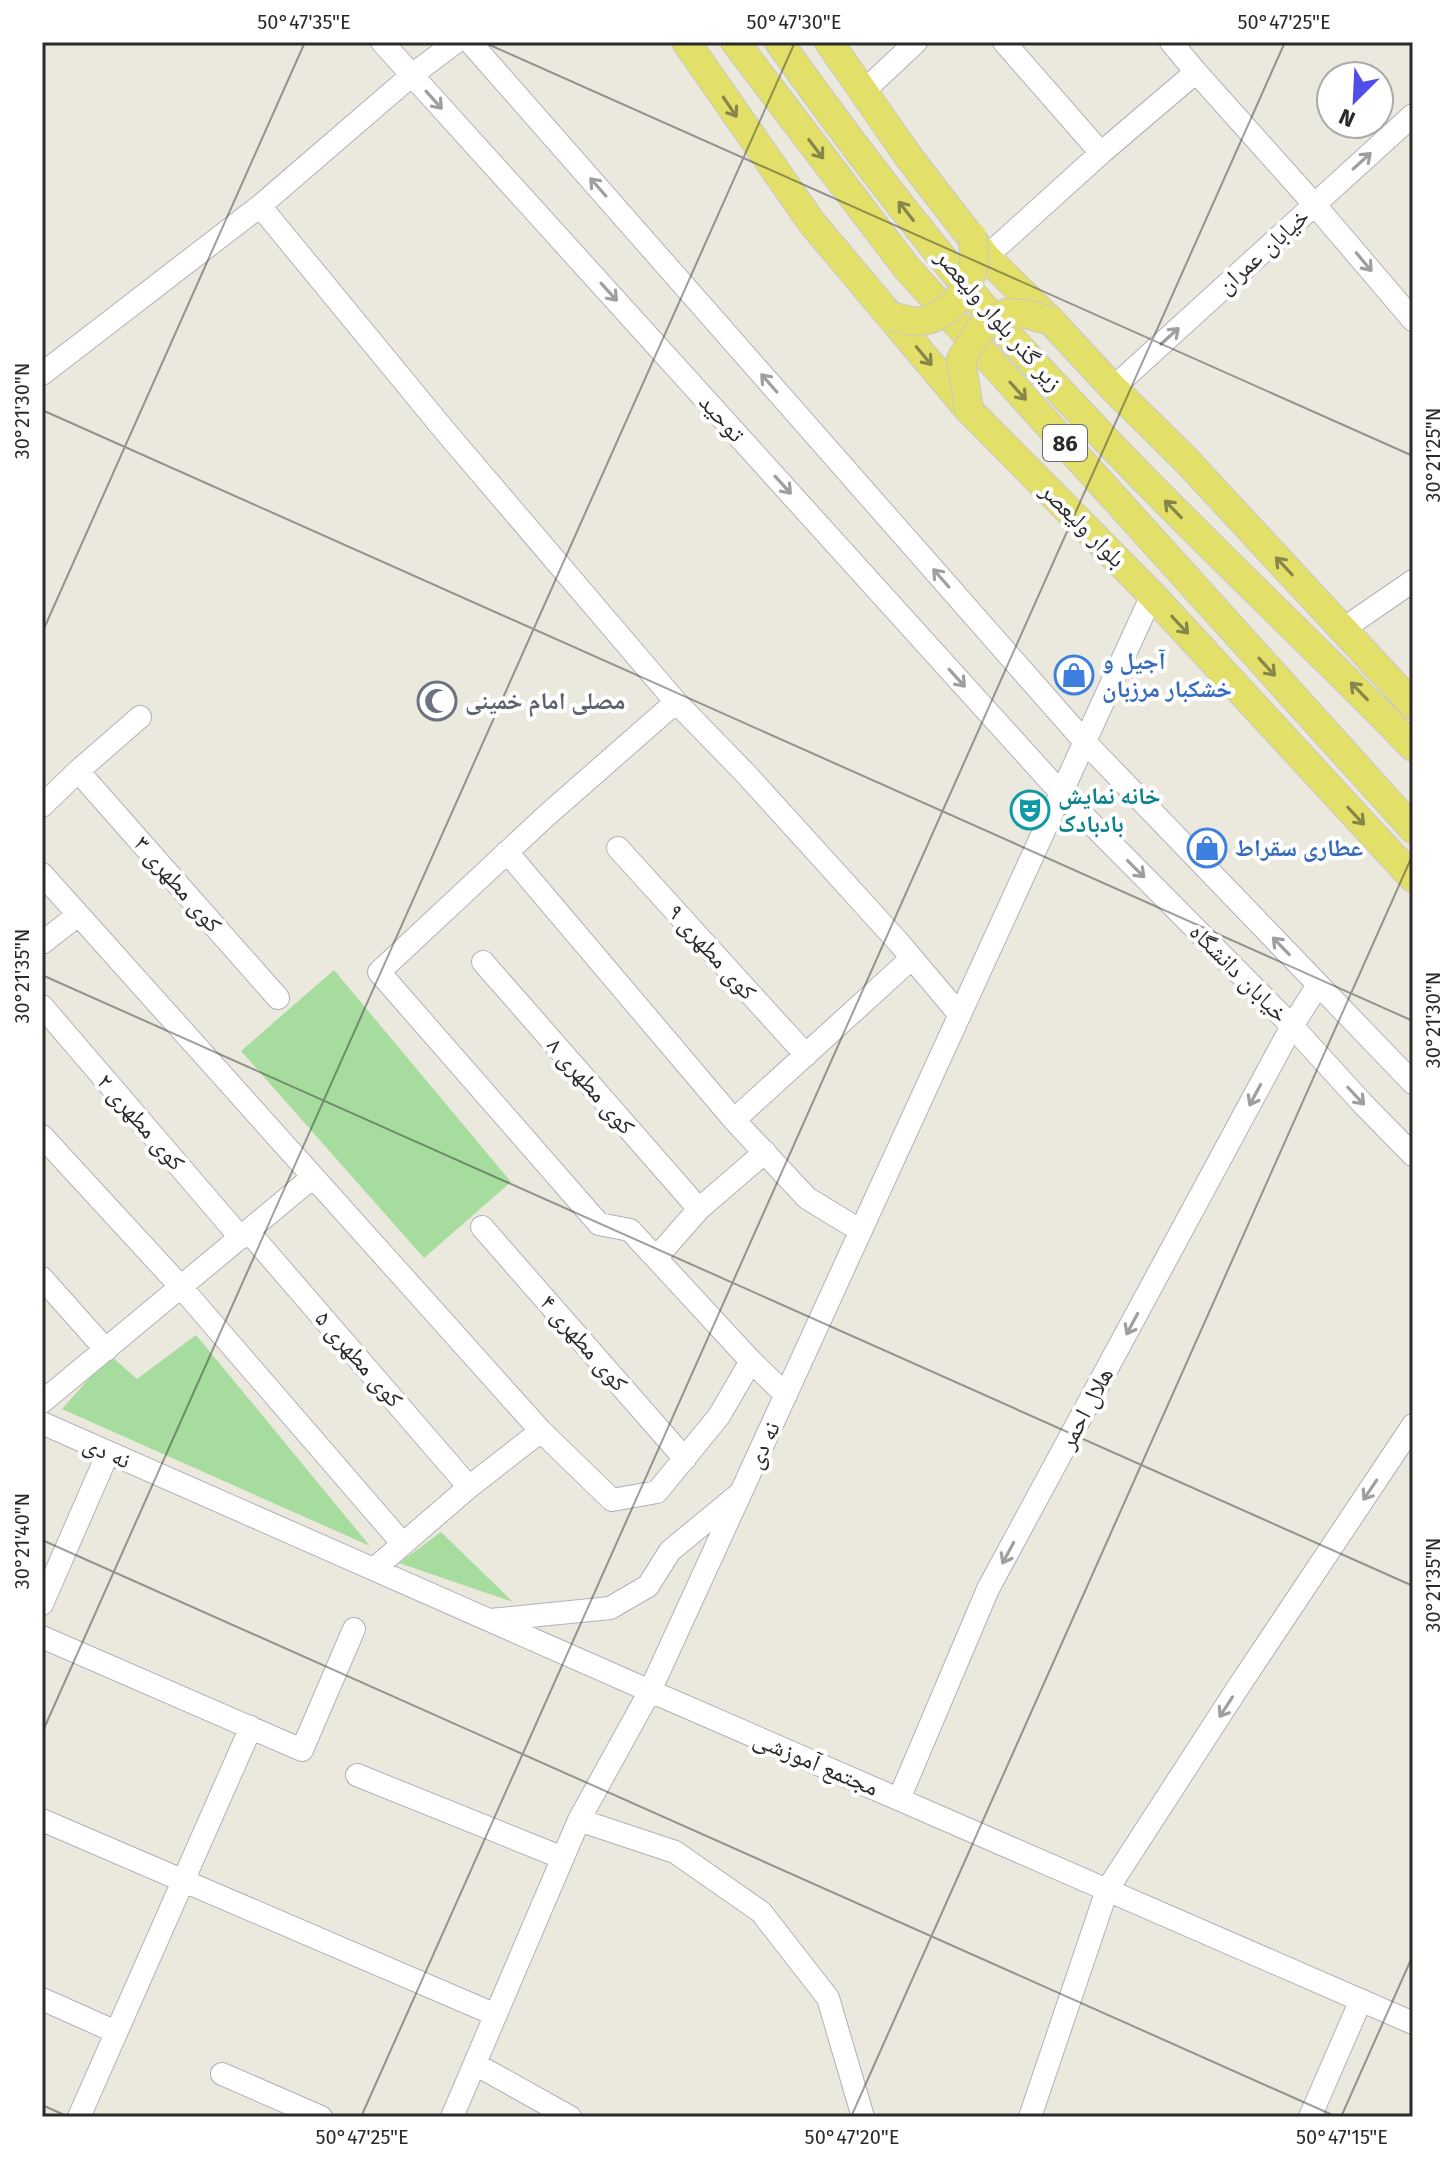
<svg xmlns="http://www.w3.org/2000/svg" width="1455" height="2159" viewBox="0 0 1455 2159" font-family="'Fira Sans','Noto Naskh Arabic',sans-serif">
<rect width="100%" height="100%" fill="#ebe8dd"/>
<path fill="#a7dc9f" d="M 334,970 L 511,1182 L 424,1258 L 241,1051 Z
M 196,1335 L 370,1546 L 62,1409 L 110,1355 L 137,1379 Z
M 441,1532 L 513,1602 L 399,1563 Z"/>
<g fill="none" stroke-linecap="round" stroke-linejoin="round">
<defs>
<path id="minor" d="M 382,42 L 1062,794 L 1292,1026 L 1363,1104 L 1413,1155
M 470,42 L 1085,742 L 1413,1083
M 1004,42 L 1101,153
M 1171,42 L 1196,72 L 1314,204 L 1413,320
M 864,91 L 916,42
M 260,206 L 445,431 L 676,702 L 746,774 L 901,945 L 960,1015
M 986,257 L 1101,153 L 1196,72
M 42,374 L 260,206 L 412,75 L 456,42
M 1113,388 L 1413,115
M 1343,629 L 1413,581
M 676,702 L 546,816 L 379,972 L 599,1224 L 630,1230 L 751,1361 L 786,1395
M 78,771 L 278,998
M 42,806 L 78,771 L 140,717
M 618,848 L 806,1055
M 507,852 L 734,1120 L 807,1198 L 861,1231
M 42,874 L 541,1431 L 612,1500 L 657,1492 L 719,1416 L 751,1361
M 42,943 L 78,915
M 483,962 L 699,1209
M 42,1006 L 241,1238
M 734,1120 L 912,958
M 42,1136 L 181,1287 L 403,1544
M 482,1227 L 685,1459
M 248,1231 L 469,1487
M 656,1258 L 699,1209 L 765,1152
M 42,1278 L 106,1350
M 42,1402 L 313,1177
M 42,1423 L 650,1691 L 1413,2023
M 374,1569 L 469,1487 L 541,1431
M 42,1604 L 108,1453
M 490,1620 L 610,1608 L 648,1586 L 670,1551 L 738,1495
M 42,1637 L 302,1750 L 354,1629
M 357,1775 L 563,1858
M 899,1799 L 988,1589 L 1292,1026 L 1318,985
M 42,1820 L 496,2015
M 579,1820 L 675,1852 L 761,1912 L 828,1998 L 863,2117
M 42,1999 L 116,2032
M 475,2064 L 570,2117
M 222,2074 L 321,2117
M 79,2117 L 251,1727
M 452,2117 L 579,1820 L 650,1691 L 1152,595
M 1030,2117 L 1107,1890 L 1237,1689 L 1413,1425
M 1310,2117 L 1361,2000"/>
<path id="major" d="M 686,42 L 812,223 L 969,410 L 1152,595 L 1413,878
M 735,42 L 906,267 L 1413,829
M 779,42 C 835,121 893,198 955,273 C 1003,332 1057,388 1109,443 C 1208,547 1313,644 1413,747
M 829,42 L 908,156 L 986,257 L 1051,321 L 1113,388 L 1186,460 L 1413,705"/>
</defs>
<use href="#minor" stroke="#b1b1bc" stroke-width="24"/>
<use href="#major" stroke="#c8c8c8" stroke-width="30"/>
<use href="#minor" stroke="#fff" stroke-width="22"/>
<use href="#major" stroke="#e3e06a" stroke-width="28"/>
<defs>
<path id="major-bridge" d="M 890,316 C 900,318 913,323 922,321 C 949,317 971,288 974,262 C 975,253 973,244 972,236
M 969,410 L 961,359 L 980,329 L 1006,313 L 1026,314 L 1051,321"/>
</defs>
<use href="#major-bridge" stroke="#c8c8c8" stroke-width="30" stroke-linecap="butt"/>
<use href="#major-bridge" stroke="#e3e06a" stroke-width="28"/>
</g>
<defs><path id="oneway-shaft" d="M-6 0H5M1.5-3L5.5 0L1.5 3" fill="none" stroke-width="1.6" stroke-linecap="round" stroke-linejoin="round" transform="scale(2)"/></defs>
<g stroke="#9f9f9f">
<use href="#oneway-shaft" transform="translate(434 100) rotate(48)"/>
<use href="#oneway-shaft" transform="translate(1362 161) rotate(-42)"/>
<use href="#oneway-shaft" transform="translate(598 187) rotate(-131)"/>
<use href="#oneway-shaft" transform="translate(1364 262) rotate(50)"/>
<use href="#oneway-shaft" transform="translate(609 292) rotate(48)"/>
<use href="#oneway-shaft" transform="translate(1170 336) rotate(-42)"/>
<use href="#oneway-shaft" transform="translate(769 383) rotate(-131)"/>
<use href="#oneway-shaft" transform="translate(783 485) rotate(48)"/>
<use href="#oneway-shaft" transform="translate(941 578) rotate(-131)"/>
<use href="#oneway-shaft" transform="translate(957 678) rotate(48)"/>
<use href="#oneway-shaft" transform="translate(1136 869) rotate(45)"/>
<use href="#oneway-shaft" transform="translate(1281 946) rotate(-134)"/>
<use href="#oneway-shaft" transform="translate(1255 1095) rotate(118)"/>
<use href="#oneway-shaft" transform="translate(1356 1096) rotate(47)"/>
<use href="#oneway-shaft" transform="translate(1132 1324) rotate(118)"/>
<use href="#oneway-shaft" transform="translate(1370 1490) rotate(124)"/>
<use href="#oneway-shaft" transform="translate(1008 1553) rotate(118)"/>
<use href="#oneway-shaft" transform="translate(1226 1707) rotate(123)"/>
</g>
<g stroke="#86854a">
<use href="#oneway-shaft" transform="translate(730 107) rotate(56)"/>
<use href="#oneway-shaft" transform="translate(816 149) rotate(53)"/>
<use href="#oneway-shaft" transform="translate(906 211) rotate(-128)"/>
<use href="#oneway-shaft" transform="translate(924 356) rotate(50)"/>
<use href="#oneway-shaft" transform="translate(1018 391) rotate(48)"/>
<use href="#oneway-shaft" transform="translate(1173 509) rotate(-134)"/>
<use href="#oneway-shaft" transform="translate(1284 566) rotate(-133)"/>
<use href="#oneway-shaft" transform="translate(1180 625) rotate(47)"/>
<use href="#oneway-shaft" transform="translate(1267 667) rotate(48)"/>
<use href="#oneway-shaft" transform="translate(1359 691) rotate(-134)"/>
<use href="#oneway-shaft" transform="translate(1356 816) rotate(47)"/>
</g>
<path fill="none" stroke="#2a2a2a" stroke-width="2" stroke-opacity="0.45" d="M 483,42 L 1413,456M 42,410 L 1413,1021M 42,633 L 305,42M 42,975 L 1413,1586M 42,1540 L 1337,2117M 42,1733 L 795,42M 42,2105 L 69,2117M 361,2117 L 1285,42M 851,2117 L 1413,854M 1341,2117 L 1413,1955"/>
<defs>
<symbol id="shop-ring" viewBox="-11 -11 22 22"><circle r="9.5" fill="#fff" stroke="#3f7fe0" stroke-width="1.5"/><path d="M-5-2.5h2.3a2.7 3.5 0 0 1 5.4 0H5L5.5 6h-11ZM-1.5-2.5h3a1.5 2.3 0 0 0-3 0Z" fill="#3f7fe0"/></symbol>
<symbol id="mosque-ring" viewBox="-11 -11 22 22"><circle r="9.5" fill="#fff" stroke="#6b7280" stroke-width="1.5"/><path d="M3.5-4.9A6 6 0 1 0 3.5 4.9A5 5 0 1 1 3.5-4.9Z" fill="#6b7280"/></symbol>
<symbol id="theatre-ring" viewBox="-11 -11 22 22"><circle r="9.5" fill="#fff" stroke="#0f9aa8" stroke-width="1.5"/><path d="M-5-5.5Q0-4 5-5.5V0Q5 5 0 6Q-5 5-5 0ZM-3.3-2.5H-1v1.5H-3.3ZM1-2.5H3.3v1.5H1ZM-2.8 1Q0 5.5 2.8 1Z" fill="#0f9aa8"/></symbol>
</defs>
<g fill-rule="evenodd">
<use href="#shop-ring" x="1052" y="653" width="44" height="44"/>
<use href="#mosque-ring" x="415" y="679" width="44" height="44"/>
<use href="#theatre-ring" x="1008" y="788" width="44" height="44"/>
<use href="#shop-ring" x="1185" y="826" width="44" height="44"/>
</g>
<g text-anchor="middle" stroke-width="8" stroke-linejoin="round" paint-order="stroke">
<rect fill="#fff" stroke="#6a6a6a" stroke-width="2" x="1043" y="425" width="44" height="36" rx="6"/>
<g font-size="22" font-weight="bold" fill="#2a2a2a">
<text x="1065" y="451">86</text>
</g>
<g font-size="24" fill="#2a2a2a" stroke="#fff">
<text transform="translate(1263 251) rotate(-42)" y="8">خیابان عمران</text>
<text transform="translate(999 320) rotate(49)" y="8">زیر گذر بلوار ولیعصر</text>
<text transform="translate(722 418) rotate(48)" y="8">توحید</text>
<text transform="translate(1083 525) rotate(45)" y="8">بلوار ولیعصر</text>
<text transform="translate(178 884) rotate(49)" y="8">کوی مطهری ۳</text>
<text transform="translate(712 952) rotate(48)" y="8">کوی مطهری ۹</text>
<text transform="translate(1239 973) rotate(45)" y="8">خیابان دانشگاه</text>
<text transform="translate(591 1086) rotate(49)" y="8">کوی مطهری ۸</text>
<text transform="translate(141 1122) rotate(49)" y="8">کوی مطهری ۲</text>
<text transform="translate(584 1343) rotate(49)" y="8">کوی مطهری ۴</text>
<text transform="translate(359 1359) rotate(49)" y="8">کوی مطهری ۵</text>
<text transform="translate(1086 1408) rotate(-62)" y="8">هلال احمر</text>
<text transform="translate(763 1445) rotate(-65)" y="8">نه دی</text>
<text transform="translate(107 1452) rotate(24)" y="8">نه دی</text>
<text transform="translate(816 1763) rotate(23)" y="8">مجتمع آموزشی</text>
</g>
<g font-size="24" font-weight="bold" fill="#366cbe" stroke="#fff" text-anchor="start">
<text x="1102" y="669">آجیل و<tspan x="1102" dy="28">خشکبار مرزبان</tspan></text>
<text x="1235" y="856">عطاری سقراط</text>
</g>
<g font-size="24" font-weight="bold" fill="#5b616d" stroke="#fff" text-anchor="start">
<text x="465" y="709">مصلی امام خمینی</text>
</g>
<g font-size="24" font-weight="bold" fill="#0d838f" stroke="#fff" text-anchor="start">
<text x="1058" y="804">خانه نمایش<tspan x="1058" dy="28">بادبادک</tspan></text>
</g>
</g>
<rect width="1455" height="2159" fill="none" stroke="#ffffff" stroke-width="88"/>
<g transform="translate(1355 100) rotate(204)"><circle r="38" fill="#ffffff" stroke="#aaaaaa" stroke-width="2"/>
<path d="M0-6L14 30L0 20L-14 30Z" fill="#504de8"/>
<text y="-12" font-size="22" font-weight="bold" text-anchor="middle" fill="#2a2a2a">N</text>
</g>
<rect x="44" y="44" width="1367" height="2071" fill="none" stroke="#2a2a2a" stroke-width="3"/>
<g font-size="20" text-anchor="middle" fill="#2a2a2a">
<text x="304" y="29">50°47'35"E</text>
<text x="794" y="29">50°47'30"E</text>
<text x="1284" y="29">50°47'25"E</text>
<text transform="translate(22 411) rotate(-90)" y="7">30°21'30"N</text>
<text transform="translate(1433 455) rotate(-90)" y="7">30°21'25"N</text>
<text transform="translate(22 976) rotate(-90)" y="7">30°21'35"N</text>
<text transform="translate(1433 1020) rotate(-90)" y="7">30°21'30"N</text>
<text transform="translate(22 1541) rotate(-90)" y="7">30°21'40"N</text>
<text transform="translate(1433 1585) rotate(-90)" y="7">30°21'35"N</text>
<text x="362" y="2144">50°47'25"E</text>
<text x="852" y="2144">50°47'20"E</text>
<text x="1342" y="2144">50°47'15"E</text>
</g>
</svg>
